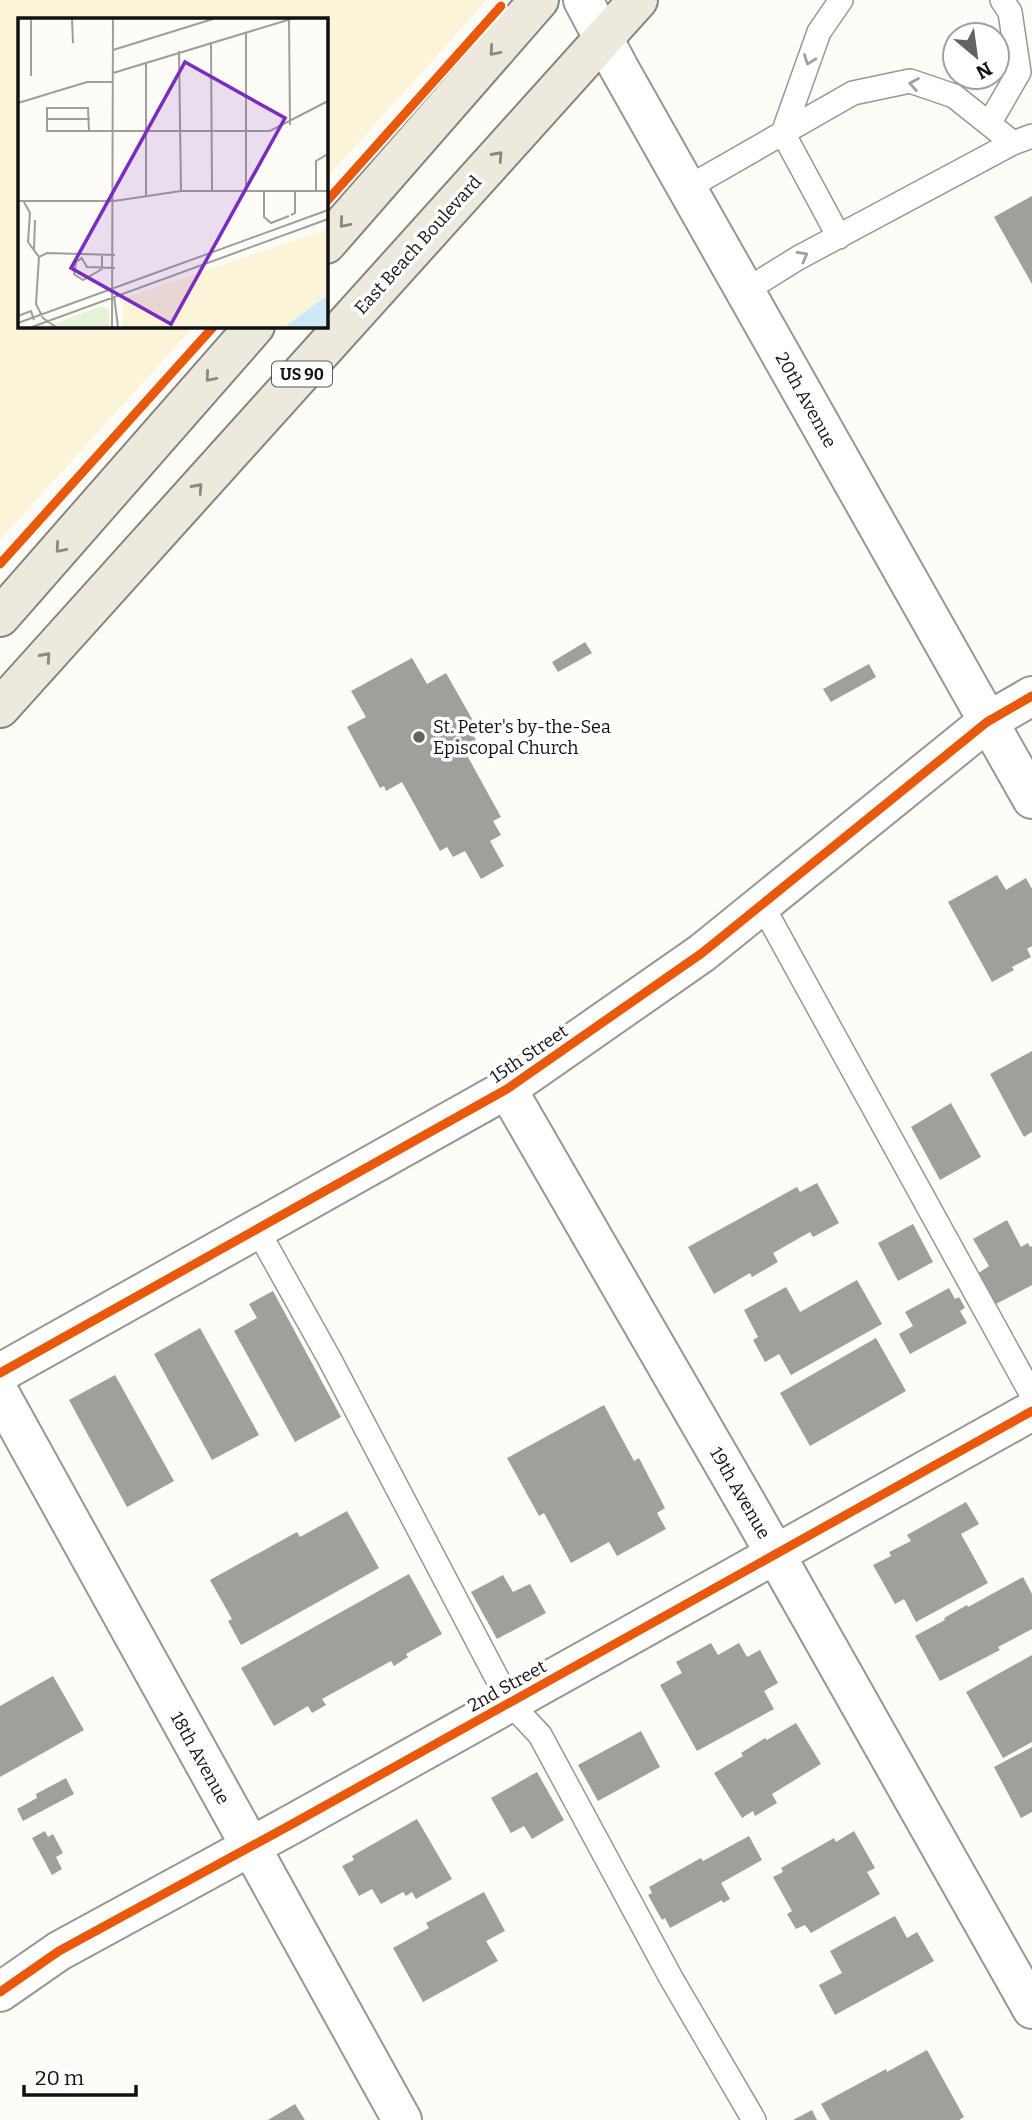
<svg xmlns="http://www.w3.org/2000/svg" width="1032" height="2120" viewBox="0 0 1032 2120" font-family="Bitter,serif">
<rect width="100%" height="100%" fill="#fdfcf7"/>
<path fill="#fcf4d9" d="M 0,0 L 487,0 L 326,179 L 326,19 L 19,19 L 19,326 L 194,326 L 0,540 Z"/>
<path fill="#a19f9c" d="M 1032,196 L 1032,284 L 994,217 Z
M 585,642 L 592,653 L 558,672 L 552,662 Z
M 412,658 L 427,684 L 446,673 L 480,733 L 474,737 L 476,740 L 463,748 L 501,817 L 493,821 L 501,835 L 490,841 L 504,866 L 481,879 L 465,851 L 453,857 L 447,847 L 440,851 L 402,782 L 386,791 L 384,786 L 380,788 L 347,727 L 366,717 L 351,691 Z
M 869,664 L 876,677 L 831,702 L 823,689 Z
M 997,875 L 1006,890 L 1026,878 L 1032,889 L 1032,946 L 1027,949 L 1031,957 L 1012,967 L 1014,970 L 992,982 L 948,902 Z
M 1032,1051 L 1032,1132 L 1024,1137 L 990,1074 Z
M 951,1103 L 981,1157 L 940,1180 L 911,1127 Z
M 817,1183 L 839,1223 L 813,1237 L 810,1232 L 773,1253 L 778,1262 L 752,1277 L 750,1273 L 714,1294 L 688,1247 L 797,1187 L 800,1192 Z
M 1007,1220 L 1021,1247 L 1028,1243 L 1030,1247 L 1032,1246 L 1032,1285 L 996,1304 L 977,1274 L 989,1266 L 973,1239 Z
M 913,1224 L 933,1262 L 898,1281 L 878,1243 Z
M 857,1280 L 882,1324 L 791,1375 L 779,1354 L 765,1362 L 753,1340 L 758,1337 L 744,1310 L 786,1287 L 800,1312 Z
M 949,1288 L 955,1299 L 959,1297 L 965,1308 L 960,1311 L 967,1323 L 910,1354 L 899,1334 L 913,1326 L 905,1312 Z
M 273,1291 L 341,1417 L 295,1442 L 234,1331 L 257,1318 L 249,1304 Z
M 200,1328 L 259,1435 L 212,1460 L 154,1354 Z
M 876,1338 L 906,1391 L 810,1446 L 780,1393 Z
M 115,1375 L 174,1481 L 127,1507 L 69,1400 Z
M 604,1405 L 634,1461 L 639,1458 L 665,1508 L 657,1513 L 666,1529 L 617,1556 L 609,1542 L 571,1563 L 544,1513 L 539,1516 L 507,1458 Z
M 966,1502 L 979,1524 L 961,1534 L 988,1583 L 916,1622 L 904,1599 L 895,1604 L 873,1565 L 891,1556 L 889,1552 L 911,1541 L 907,1535 Z
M 347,1511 L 379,1568 L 241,1645 L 228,1621 L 232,1619 L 210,1580 L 297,1532 L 300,1537 Z
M 409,1574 L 442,1634 L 406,1654 L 408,1657 L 394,1666 L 391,1661 L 322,1699 L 326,1705 L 312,1713 L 308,1706 L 274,1726 L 241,1668 Z
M 503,1575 L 513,1592 L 530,1584 L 546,1613 L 497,1639 L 471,1592 Z
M 1023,1577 L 1032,1594 L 1032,1629 L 998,1647 L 1000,1650 L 940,1681 L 915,1636 L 945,1620 L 944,1618 L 967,1605 L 968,1607 Z
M 711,1643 L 718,1655 L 739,1643 L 747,1657 L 760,1650 L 778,1683 L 764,1691 L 774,1709 L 697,1751 L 660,1685 L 682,1673 L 676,1662 Z
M 1032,1655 L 1032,1742 L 1003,1758 L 966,1692 Z
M 53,1676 L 84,1730 L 0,1777 L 0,1706 Z
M 796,1723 L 821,1764 L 772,1794 L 777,1803 L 755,1816 L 753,1811 L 742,1818 L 714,1773 L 743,1756 L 741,1753 L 765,1738 L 767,1740 Z
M 641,1731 L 660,1767 L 598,1801 L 578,1765 Z
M 1032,1747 L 1032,1812 L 1021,1818 L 994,1767 Z
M 537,1772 L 564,1820 L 532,1839 L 524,1826 L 511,1833 L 491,1798 Z
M 66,1778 L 74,1794 L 23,1821 L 17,1809 L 37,1798 L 36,1794 Z
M 417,1819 L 452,1879 L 416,1899 L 412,1892 L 406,1896 L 403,1892 L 381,1904 L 372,1889 L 359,1896 L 342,1866 L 354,1860 L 352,1856 Z
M 45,1831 L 48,1837 L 53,1834 L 63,1853 L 56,1857 L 62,1869 L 52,1875 L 32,1838 Z
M 854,1831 L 875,1868 L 867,1872 L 880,1894 L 811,1933 L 805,1925 L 796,1929 L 787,1914 L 792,1911 L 773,1877 L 783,1872 L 781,1868 L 834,1838 L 836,1842 Z
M 749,1836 L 762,1860 L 721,1883 L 730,1899 L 723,1903 L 722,1900 L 670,1928 L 665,1918 L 662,1920 L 648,1895 L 652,1893 L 649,1887 L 701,1858 L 703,1861 Z
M 484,1892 L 505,1931 L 486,1941 L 498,1961 L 423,2002 L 393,1948 L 429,1928 L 426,1923 Z
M 895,1916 L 907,1938 L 917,1932 L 934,1961 L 835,2015 L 819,1985 L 842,1973 L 830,1951 Z
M 927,2050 L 964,2117 L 959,2120 L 830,2120 L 821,2104 L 886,2069 L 887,2072 Z
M 295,2104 L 305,2120 L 268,2120 Z
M 812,2110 L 817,2120 L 793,2120 Z"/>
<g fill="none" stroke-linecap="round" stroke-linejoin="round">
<defs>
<path id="service" d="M 989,124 L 1019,72 L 1010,12 L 1002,0
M 687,188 L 853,93 L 910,81 L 954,96 L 1013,143
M 839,237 L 783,133 L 819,32 L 841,0
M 745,291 L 798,258 L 1013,143 L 1032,136
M 762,905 L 1032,1395
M 257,1229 L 329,1358 L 510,1703 L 540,1735 L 671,1978 L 754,2120"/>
<path id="minor" d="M 507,1089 L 752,1513 L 1032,2009
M 0,1394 L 402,2120
M 0,1992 L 59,1951 L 294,1823 L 1032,1411"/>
<path id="tertiary" d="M 583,0 L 619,68 L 1032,799
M 0,1373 L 507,1089 L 702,953 L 987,722 L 1032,696"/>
<path id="primary" d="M 326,244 L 539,0
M 0,617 L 255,326
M 0,708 L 638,0"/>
</defs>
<use href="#service" stroke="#979795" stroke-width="26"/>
<use href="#minor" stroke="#979795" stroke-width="42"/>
<use href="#tertiary" stroke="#979795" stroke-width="42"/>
<use href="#primary" stroke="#858482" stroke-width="42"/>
<use href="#service" stroke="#fffffe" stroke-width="23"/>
<use href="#minor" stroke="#fffffe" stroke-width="38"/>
<use href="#tertiary" stroke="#fffffe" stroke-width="38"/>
<use href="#primary" stroke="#ede9dc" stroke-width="38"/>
<defs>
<path id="cycleway" d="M 326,202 L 501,6
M 0,564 L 214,326
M 0,1373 L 507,1089 L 702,953 L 987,722 L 1032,696
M 0,1992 L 59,1951 L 294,1823 L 1032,1411"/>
</defs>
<use href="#cycleway" stroke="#fff" stroke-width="13"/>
<use href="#cycleway" stroke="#e8590c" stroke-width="9"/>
</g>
<defs><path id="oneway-chevron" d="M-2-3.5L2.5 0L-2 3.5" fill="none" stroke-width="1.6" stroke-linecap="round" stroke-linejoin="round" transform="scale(1.75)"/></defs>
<g stroke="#8a8881">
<use href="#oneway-chevron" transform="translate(494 51) rotate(131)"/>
<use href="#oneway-chevron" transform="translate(498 156) rotate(-48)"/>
<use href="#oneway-chevron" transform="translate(344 223) rotate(131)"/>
<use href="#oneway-chevron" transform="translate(210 377) rotate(131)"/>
<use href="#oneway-chevron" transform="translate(198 488) rotate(-48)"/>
<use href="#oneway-chevron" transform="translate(60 548) rotate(131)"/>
<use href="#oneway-chevron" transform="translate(46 657) rotate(-48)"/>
</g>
<g stroke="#a0a09f">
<use href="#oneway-chevron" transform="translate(809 60) rotate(110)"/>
<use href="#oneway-chevron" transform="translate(914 84) rotate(-170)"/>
<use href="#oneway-chevron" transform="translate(803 256) rotate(-29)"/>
</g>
<circle fill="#646362" stroke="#fff" stroke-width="2.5" cx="419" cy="737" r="7"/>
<g text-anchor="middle" stroke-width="7" stroke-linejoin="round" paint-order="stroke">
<rect fill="#fff" stroke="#585858" stroke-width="2" x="272" y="361.5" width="60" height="25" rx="5"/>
<g font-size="16" font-weight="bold" fill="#111">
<text x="302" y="380">US 90</text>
</g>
<g font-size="18" fill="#111" stroke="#fff">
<text transform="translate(418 245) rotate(-48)" y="6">East Beach Boulevard</text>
<text transform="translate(806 400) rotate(61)" y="6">20th Avenue</text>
<text transform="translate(529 1054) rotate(-34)" y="6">15th Street</text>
<text transform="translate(740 1493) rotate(60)" y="6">19th Avenue</text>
<text transform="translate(507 1686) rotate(-29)" y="6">2nd Street</text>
<text transform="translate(200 1758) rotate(61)" y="6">18th Avenue</text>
</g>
<g font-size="18" fill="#111" stroke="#fff" text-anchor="start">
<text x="433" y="733">St. Peter's by-the-Sea<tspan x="433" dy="21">Episcopal Church</tspan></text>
</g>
</g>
<g transform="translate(18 18)">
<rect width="310" height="310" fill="#fdfcf7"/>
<path d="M 83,288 L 91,292 L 91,309 L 27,309 Z" fill="#e7f3d7"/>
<path d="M 310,211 L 310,279 L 266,309 L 104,309 L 106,280 Z" fill="#fcf4d9"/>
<path d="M 310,279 L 310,309 L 266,309 L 306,280 Z" fill="#cde8f7"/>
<path fill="none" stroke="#9f9e9b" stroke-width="2" d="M 54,1 L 55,25M 271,1 L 272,107M 228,14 L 228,172M 193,24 L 194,173M 95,32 L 195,1M 161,33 L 163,173M 128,44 L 128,177M 95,55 L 273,1M 13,58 L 13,1M 0,85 L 69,64 L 95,64M 29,101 L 72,101M 71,113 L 70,90 L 29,90 L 29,113 L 252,113 L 310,83M 246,173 L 246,199 L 253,205 L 271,198M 298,173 L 298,143 L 310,136M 0,183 L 96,183 L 163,173 L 310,173M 6,184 L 12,195 L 10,224 L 21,239M 273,197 L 277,195 L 277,173M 16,233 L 17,202M 63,239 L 69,249 L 97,250M 64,240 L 58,244 L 56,256 L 65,262 L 84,251 L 84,238M 96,278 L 100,309M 0,298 L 13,293 L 16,302M 0,305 L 310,192M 14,309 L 310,201M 38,309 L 25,300 L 18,286 L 21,239 L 29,235 L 97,237M 94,309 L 95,1"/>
<path fill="#7b2cbf" fill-opacity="0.15" stroke="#7b2cbf" stroke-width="3.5" d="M 167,44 L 267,100 L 153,306 L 53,250 Z"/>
<rect width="310" height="310" fill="none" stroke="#111" stroke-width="3.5"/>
</g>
<g transform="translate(976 56) rotate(151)"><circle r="33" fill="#ffffff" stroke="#a0a0a0" stroke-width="2"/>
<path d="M0-5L12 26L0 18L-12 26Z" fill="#646362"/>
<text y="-10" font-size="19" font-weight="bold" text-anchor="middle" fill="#111111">N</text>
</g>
<path d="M24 2085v10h112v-10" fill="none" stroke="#111111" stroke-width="3.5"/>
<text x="35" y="2085" font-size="21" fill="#111111" stroke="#ffffff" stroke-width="5" paint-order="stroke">20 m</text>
</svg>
